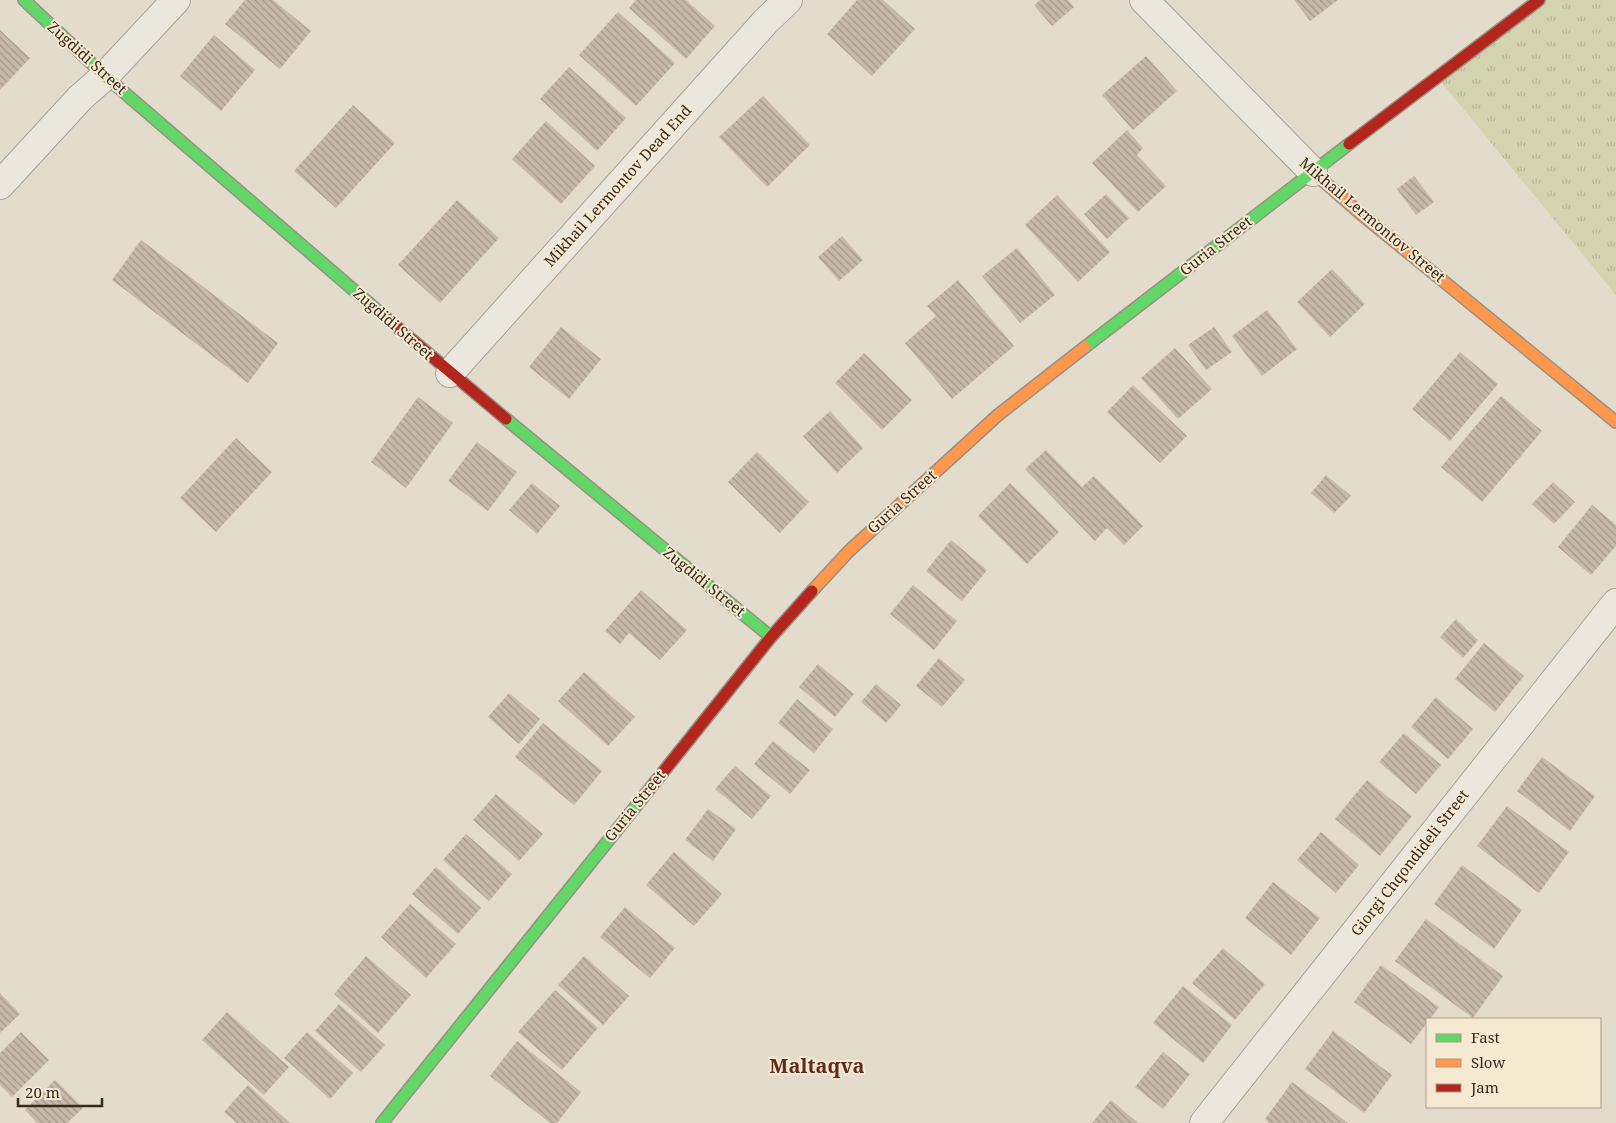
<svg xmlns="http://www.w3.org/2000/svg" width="1616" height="1123" viewBox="0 0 1616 1123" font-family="'Noto Serif',serif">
<defs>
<pattern id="grass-tufts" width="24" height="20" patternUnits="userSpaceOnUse" patternTransform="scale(1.25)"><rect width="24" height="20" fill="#d4d3af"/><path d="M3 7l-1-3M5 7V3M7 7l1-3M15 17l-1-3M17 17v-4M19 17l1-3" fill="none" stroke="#b7b596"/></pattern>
<pattern id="building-back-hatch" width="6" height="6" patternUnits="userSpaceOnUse" patternTransform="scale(1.25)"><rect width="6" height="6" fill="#c7baad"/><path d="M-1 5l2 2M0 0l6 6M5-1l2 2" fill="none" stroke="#a2978c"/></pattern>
</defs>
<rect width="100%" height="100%" fill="#e3dccc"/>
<path fill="url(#grass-tufts)" d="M 1539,0 L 1616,0 L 1616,295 L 1437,77 Z"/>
<path fill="url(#building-back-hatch)" d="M 245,0 L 273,0 L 311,31 L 280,69 L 225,24 Z
M 636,0 L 686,0 L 715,26 L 686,59 L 629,8 Z
M 857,0 L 883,0 L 915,29 L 872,76 L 827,34 Z
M 1040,0 L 1068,0 L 1074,7 L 1052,26 L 1034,5 Z
M 1294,0 L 1338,0 L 1310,21 Z
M 618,12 L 675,63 L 636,106 L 579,55 Z
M 0,30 L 30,58 L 0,90 Z
M 214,35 L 255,70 L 221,111 L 180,76 Z
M 1146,56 L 1177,91 L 1133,130 L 1102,95 Z
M 569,67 L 626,118 L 597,151 L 540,99 Z
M 763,96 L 810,145 L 767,187 L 719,137 Z
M 353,105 L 395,143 L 336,208 L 294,171 Z
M 546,121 L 595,166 L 561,204 L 512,159 Z
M 1127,130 L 1143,148 L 1137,155 L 1166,186 L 1138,212 L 1092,163 Z
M 1414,176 L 1434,202 L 1416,215 L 1397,189 Z
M 1106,194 L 1129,218 L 1107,239 L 1084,214 Z
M 1057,195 L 1110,252 L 1078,282 L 1025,225 Z
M 457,200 L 499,238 L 440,303 L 398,265 Z
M 842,236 L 863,260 L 839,281 L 818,257 Z
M 141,240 L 278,343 L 248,383 L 112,280 Z
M 1017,248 L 1055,295 L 1020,323 L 982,276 Z
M 1332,269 L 1365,304 L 1330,337 L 1297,302 Z
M 958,280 L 1014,346 L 952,399 L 905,343 L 936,316 L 927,306 Z
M 1267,310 L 1297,349 L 1262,376 L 1232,336 Z
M 561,327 L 601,359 L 569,399 L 529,367 Z
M 1214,327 L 1232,352 L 1206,370 L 1188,345 Z
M 1175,348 L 1212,389 L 1178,419 L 1141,378 Z
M 1460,352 L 1498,384 L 1450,441 L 1412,409 Z
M 864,353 L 912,400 L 882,430 L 835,383 Z
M 1133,385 L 1187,436 L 1160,463 L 1107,412 Z
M 1501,396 L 1542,431 L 1482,502 L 1441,467 Z
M 418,397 L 453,423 L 406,488 L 371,462 Z
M 830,411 L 863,448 L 837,473 L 803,436 Z
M 236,438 L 272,472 L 216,532 L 180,498 Z
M 477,442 L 517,472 L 488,511 L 448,481 Z
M 1046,450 L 1082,487 L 1094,476 L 1143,526 L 1124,545 L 1107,528 L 1095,541 L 1025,469 Z
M 757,452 L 809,502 L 780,533 L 728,482 Z
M 1326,475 L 1351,496 L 1334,513 L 1311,493 Z
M 1553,482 L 1575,502 L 1554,524 L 1532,504 Z
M 532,483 L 560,506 L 537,534 L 509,510 Z
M 1010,483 L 1059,532 L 1027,564 L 978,516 Z
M 1592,505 L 1616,525 L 1616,546 L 1591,575 L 1558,547 Z
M 951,540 L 987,570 L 962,601 L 926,571 Z
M 913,585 L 957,621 L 934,650 L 890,614 Z
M 641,590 L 687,630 L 660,660 L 629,633 L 620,644 L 605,631 Z
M 1456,619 L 1478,640 L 1463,658 L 1440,637 Z
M 1484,643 L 1524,676 L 1495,712 L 1455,679 Z
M 939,658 L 965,680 L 942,707 L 916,686 Z
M 818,664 L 854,694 L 835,717 L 799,687 Z
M 584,672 L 635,717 L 608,746 L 558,701 Z
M 876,684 L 901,705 L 886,723 L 861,702 Z
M 509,693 L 540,719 L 519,744 L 488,717 Z
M 1436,697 L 1473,729 L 1448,759 L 1411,727 Z
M 797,699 L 833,729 L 814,753 L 778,723 Z
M 543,723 L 602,771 L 574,805 L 515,757 Z
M 1404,733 L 1441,765 L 1416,794 L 1379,762 Z
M 773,741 L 810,770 L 790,794 L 754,764 Z
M 1542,757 L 1595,796 L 1570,831 L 1517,791 Z
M 735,766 L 771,796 L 752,819 L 715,789 Z
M 1367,780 L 1412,816 L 1380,856 L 1335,819 Z
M 496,794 L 543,834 L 519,861 L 473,820 Z
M 1507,806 L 1569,852 L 1539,893 L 1477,846 Z
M 708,809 L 736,829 L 713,861 L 685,840 Z
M 1321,832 L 1359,865 L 1336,893 L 1297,860 Z
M 466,834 L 512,874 L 489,901 L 443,860 Z
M 674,852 L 722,894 L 694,926 L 646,885 Z
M 1462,865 L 1522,910 L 1494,949 L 1434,904 Z
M 436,867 L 481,908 L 458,934 L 412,894 Z
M 1273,882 L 1320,918 L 1291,955 L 1245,918 Z
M 410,904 L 456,944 L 426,978 L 381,937 Z
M 625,907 L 675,948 L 650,978 L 600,937 Z
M 1426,919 L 1503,976 L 1473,1018 L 1395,961 Z
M 1223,948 L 1265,984 L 1235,1020 L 1192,983 Z
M 366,956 L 411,995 L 378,1033 L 334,994 Z
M 584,956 L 629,996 L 603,1025 L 558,985 Z
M 1381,965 L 1439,1007 L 1430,1019 L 1427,1019 L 1427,1023 L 1411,1044 L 1354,1002 Z
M 1183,986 L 1232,1025 L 1203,1063 L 1153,1023 Z
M 555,990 L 598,1028 L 562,1070 L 518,1032 Z
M 0,993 L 20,1014 L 0,1033 Z
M 339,1004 L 385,1045 L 361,1072 L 315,1031 Z
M 227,1012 L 289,1067 L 264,1095 L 202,1040 Z
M 1333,1031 L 1392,1075 L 1364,1113 L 1305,1069 Z
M 21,1032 L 49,1060 L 12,1097 L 0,1085 L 0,1053 Z
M 307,1032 L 353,1073 L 330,1099 L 284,1058 Z
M 517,1041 L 581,1092 L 557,1123 L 550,1123 L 490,1076 Z
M 1163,1052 L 1190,1074 L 1163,1109 L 1135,1087 Z
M 55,1080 L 83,1108 L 67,1123 L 37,1123 L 25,1110 Z
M 1292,1082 L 1348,1123 L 1269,1123 L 1265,1119 Z
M 248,1085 L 290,1123 L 237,1123 L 224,1112 Z
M 1111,1100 L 1138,1123 L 1092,1123 Z"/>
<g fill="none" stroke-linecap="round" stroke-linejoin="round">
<defs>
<path id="street" d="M 1144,0 L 1313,172
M 0,185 L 80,98 L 105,76 L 176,0
M 450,373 L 766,21 L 788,0
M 1204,1123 L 1616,603"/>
<path id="fast" d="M 24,0 L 105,76 L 385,317
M 1085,347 L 1349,144
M 506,419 L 771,637
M 382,1123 L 644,796"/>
<path id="slow" d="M 1313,172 L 1361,214 L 1616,422
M 812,591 L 849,551 L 998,415 L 1085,347"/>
<path id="jam" d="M 1349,144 L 1539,0
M 385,317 L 506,419
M 644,796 L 771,637 L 812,591"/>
</defs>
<use href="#street" stroke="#a8a196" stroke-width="30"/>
<use href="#fast" stroke="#989085" stroke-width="14"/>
<use href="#slow" stroke="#989085" stroke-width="14"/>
<use href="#jam" stroke="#989085" stroke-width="14"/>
<use href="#street" stroke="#ece7dd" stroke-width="28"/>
<use href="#fast" stroke="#63d668" stroke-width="11"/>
<use href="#slow" stroke="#ff974d" stroke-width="11"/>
<use href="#jam" stroke="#b3261e" stroke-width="11"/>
</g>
<g text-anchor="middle" stroke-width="4" stroke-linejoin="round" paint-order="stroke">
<g font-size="15" fill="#37291e" stroke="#f5e9d2">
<text transform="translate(87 58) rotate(42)" y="5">Zugdidi Street</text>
<text transform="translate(618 186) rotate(-48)" y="5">Mikhail Lermontov Dead End</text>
<text transform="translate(1372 220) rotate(40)" y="5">Mikhail Lermontov Street</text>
<text transform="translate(1216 246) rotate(-38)" y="5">Guria Street</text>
<text transform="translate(393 324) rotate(41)" y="5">Zugdidi Street</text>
<text transform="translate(902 502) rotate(-42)" y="5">Guria Street</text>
<text transform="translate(704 582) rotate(39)" y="5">Zugdidi Street</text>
<text transform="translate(635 806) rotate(-51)" y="5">Guria Street</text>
<text transform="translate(1410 863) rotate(-52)" y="5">Giorgi Chqondideli Street</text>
</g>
<g font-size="20" font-weight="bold" fill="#632a1e" stroke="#f5e9d2">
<text x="817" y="1073">Maltaqva</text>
</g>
</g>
<rect x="1426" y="1018" width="175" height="90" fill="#f5e9d2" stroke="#a99c8a"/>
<rect x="1436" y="1034" width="25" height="8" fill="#63d668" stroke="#a99c8a"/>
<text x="1471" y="1043" font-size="15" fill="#37291e">Fast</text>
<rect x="1436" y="1059" width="25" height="8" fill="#ff974d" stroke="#a99c8a"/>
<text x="1471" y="1068" font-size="15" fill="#37291e">Slow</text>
<rect x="1436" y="1084" width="25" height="8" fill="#b3261e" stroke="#a99c8a"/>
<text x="1471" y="1093" font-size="15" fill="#37291e">Jam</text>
<path d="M18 1098v8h84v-8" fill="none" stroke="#37291e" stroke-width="2.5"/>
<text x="25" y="1098" font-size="15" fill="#37291e" stroke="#f5e9d2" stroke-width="4" paint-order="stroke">20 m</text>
</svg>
